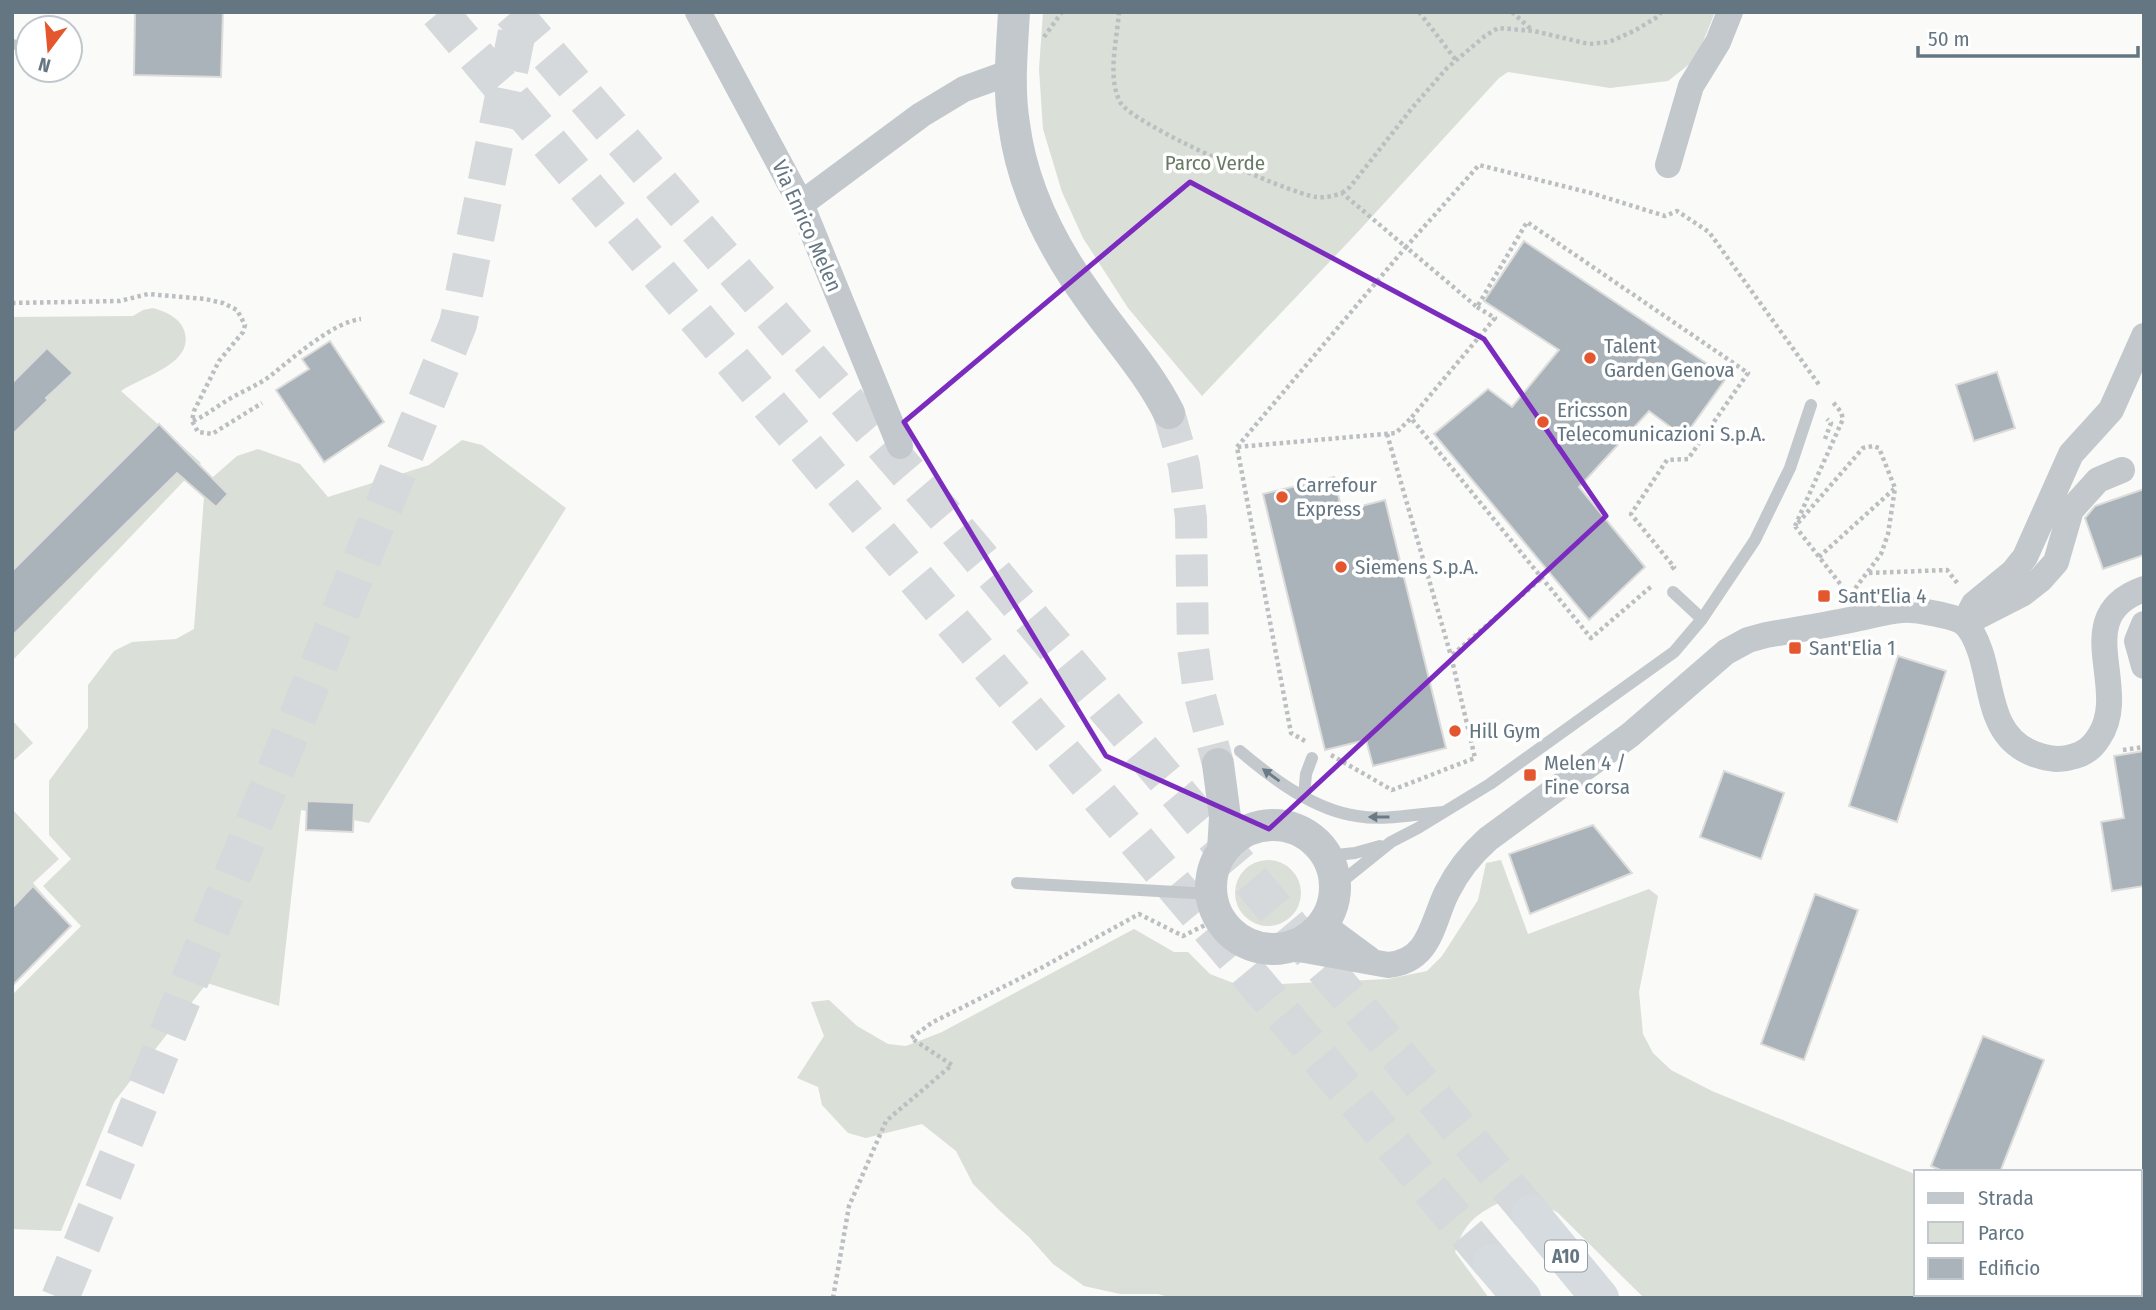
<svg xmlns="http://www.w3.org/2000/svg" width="2156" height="1310" viewBox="0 0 2156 1310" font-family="'Fira Sans Condensed',sans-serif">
<rect width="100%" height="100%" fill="#fafaf8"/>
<path fill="#dadfd7" d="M 1043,12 L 1715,12 L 1696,59 L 1668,81 L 1610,88 L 1508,72 L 1499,78 L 1355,235 L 1202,396 L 1128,308 L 1083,238 L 1062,192 L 1043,129 L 1039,69 Z
M 153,308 C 166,312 179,317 184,330 C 196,364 142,376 121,391 L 201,463 L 12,661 L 12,317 L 133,316 L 143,310 Z
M 462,440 L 482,445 L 566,508 L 369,823 L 301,810 L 279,1006 L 207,983 L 114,1102 L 61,1231 L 12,1229 L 12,995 L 81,926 L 43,886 L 71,859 L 49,835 L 49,781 L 88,728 L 88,685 L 114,651 L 132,642 L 176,639 L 194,629 L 205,484 L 237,456 L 258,449 L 300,464 L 328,497 L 429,465 Z
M 12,720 L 33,743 L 12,762 Z
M 12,809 L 59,859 L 33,883 L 64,919 L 12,970 Z
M 1501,860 L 1528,934 L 1649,889 L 1658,896 L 1639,992 L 1643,1034 L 1653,1053 L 1671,1070 L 1712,1091 L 1912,1173 L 1916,1177 L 1916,1294 L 1920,1294 L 1913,1298 L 1644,1298 L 1557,1212 L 1518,1194 C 1485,1210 1466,1215 1455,1252 L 1489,1298 L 1172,1298 L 1158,1294 L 1120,1294 L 1084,1286 L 1053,1264 L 1029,1237 L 1000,1211 L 973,1184 L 956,1151 L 922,1124 L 866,1138 L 848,1133 L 822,1105 L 818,1087 L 797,1078 L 824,1036 L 811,1002 L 829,1000 L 857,1026 L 888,1044 L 906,1046 L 942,1032 L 1134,929 L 1174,952 L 1188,952 L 1210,974 L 1241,986 L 1388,979 L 1427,971 L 1442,956 L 1478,900 L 1486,863 Z
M1235 893a33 33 0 1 1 66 0a33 33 0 1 1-66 0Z"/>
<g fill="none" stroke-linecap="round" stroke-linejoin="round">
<path stroke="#bbc7cb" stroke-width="9" d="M 12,43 L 28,52"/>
</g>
<path fill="#aab3b9" stroke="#dcdcda" stroke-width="2" d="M 135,12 L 223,12 L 221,77 L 134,75 Z
M 1524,241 L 1727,377 L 1684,437 L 1649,411 L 1579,487 L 1645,567 L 1589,620 L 1434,434 L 1488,389 L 1512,407 L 1559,350 L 1484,301 Z
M 330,341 L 384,422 L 324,462 L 276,390 L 309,369 L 302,359 Z
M 47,348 L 73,373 L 46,398 L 48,400 L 12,435 L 12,383 Z
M 1997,372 L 2015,428 L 1974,441 L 1956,385 Z
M 159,424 L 228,494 L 216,507 L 177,473 L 12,636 L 12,571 Z
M 1334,477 L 1342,511 L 1385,500 L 1446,748 L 1373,766 L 1366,740 L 1325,750 L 1263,494 Z
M 2144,489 L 2144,555 L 2103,569 L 2085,518 L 2095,506 Z
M 1898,656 L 1946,671 L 1897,822 L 1849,806 Z
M 2144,751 L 2144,886 L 2112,891 L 2101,822 L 2124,818 L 2114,756 Z
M 1724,771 L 1784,793 L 1761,859 L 1700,837 Z
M 307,801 L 354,803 L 353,832 L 306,830 Z
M 1593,825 L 1632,873 L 1530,914 L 1509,854 Z
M 33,886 L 71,926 L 12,986 L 12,908 Z
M 1815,894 L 1858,910 L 1804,1060 L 1761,1044 Z
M 1983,1036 L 2044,1060 L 2000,1172 L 1945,1172 L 1931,1166 Z"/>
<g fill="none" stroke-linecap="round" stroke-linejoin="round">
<path stroke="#d5d9db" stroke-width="32" stroke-dasharray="32 16" stroke-linecap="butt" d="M 1169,413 L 1184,465 L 1191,518 L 1193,648 L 1199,692 L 1218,764"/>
<path stroke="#d5d9db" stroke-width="38" stroke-dasharray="38 19" stroke-linecap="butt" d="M 60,1298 L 458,324 L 521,12"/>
<path stroke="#d5d9db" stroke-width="38" stroke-dasharray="38 19" stroke-linecap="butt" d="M 439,12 L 1492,1263
M 512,12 L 951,523 L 1531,1214"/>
<path stroke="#bbbfc2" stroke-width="4.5" stroke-dasharray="3.5 3.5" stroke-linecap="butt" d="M 1119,12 C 1117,40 1107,76 1120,102 C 1131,124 1288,193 1316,197 C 1325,198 1334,196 1342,193 L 1406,247 L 1479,165 L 1591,193 L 1665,216 L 1677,211 L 1709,232 L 1820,386
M 1419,12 L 1456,60
M 1512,12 L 1532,30
M 1044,37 L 1062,12
M 1342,193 L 1350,187 L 1412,108 L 1447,68 L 1485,36 L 1498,28 L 1534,31 L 1589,44 L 1609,42 L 1634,31 L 1659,16 L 1661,12
M 12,303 L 120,301 L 148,294 L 205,299 L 223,303 L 237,310 L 245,325 L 243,332 L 219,361 L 194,411 L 192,421 L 198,432 L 212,434 L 262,403
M 1477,307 L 1495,318 L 1411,418 L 1591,638 L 1653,585
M 193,421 C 207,415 217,406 231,398 C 245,390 261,384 274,373 C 295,356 334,322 361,319
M 1387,434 L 1451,656
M 1825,439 L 1831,423 L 1827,419
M 1237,447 L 1406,247 L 1477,307 L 1527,222 L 1748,373 L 1688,459 L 1667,460 L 1631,514 L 1674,567 L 1670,570
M 1798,523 L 1863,448 L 1873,446 L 1879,448 L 1895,488 L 1888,534 L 1881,554 L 1854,590
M 1795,526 L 1843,419 L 1841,412 L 1832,401
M 1795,526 L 1848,594
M 1819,557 L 1894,489
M 1869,573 L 1947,570 L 1958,584
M 1305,741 L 1291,733 L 1237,447 L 1396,433 L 1411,418
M 2123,750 L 2144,747
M 1331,755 L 1392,790 L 1475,758 L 1451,656 L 1542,578
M 833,1298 L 849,1206 L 886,1121 L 952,1065 L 911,1038 L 933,1022 L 1043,967 L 1139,914 L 1183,936 L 1219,918"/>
<path stroke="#c3c8cc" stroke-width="12" d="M 1673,592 L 1702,619
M 1240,751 C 1273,779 1314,810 1357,816 C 1385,821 1415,814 1443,812
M 1304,796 L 1306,774 L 1312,758
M 1327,856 L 1355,853 L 1380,846
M 1017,883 L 1211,894
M 1335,887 L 1391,842 L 1418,828 L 1490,784 L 1674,652 L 1702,619 L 1755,540 L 1790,468 L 1811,405"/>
<path stroke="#c3c8cc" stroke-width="26" d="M 698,12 L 801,204 L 900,446
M 1668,165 L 1691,86 L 1718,42 L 1730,12
M 801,204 L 921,115 L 964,89 L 1011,72
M 1975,618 L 2022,594 L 2040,580 L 2056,562 L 2071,510 L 2098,480 L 2122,470
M 1964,623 L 1974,604 L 2013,572 L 2025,557 L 2071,454 L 2111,410 L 2144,336
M 2144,624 L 2137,641 L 2144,666
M 1323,925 L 1369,959
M 1288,947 L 1388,965 C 1431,961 1432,922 1447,892 C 1457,872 1471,854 1488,839 L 1630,735 L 1726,652 L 1748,640 L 1766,635 C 1796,630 1826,625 1855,619 C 1871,616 1887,611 1902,610 C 1915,609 1955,616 1964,623 C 1971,629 1977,642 1980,651 C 1993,689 1989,737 2034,754 C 2048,759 2060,761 2075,756 C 2086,753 2093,747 2099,737 C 2132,688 2067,616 2144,589
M 2140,1207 L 2144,1203"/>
<path stroke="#c3c8cc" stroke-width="32" d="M 1014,12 C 1012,49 1008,88 1014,124 C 1022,187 1053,248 1090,299 C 1116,337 1148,371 1169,413
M 1218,764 L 1225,817 L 1223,850
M1211 887a62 62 0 1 1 124 0a62 62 0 1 1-124 0Z"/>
<path stroke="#d6dbdf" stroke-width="38" d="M 1531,1214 L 1600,1298
M 1492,1263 L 1522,1298"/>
</g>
<defs><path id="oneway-solid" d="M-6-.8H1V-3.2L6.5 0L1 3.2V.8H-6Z" transform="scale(1.75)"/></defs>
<g fill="#6a7a87">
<use href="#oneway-solid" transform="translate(1271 775) rotate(-144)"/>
<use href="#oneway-solid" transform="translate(1379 817) rotate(180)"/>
</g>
<path fill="none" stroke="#7b2cbf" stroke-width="5" stroke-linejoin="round" d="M 1190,182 L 1484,339 L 1606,516 L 1269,829 L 1106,756 L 904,422 Z"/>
<g fill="#e4572e" stroke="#fff" stroke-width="2.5">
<circle cx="1590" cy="358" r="7"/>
<circle cx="1543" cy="422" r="7"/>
<circle cx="1282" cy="497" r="7"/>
<circle cx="1341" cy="567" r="7"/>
<rect x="1817" y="589" width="14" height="14" rx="3.5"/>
<rect x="1788" y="641" width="14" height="14" rx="3.5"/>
<circle cx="1455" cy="731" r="7"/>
<rect x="1523" y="768" width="14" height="14" rx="3.5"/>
</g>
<g text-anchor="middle" stroke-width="7" stroke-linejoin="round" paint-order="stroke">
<rect fill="#fff" stroke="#939fa8" stroke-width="2" x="1545" y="1240.5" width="42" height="31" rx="5"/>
<g font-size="19" font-weight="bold" fill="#657683">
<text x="1566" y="1263">A10</text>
</g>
<g font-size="21" fill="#687a64" stroke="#fff">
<text x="1215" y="170">Parco Verde</text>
</g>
<g font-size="21" fill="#657683" stroke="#fff">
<text transform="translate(807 226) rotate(66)" y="7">Via Enrico Melen</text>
</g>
<g font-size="21" fill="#657683" stroke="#fff" text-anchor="start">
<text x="1604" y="353">Talent<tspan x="1604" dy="24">Garden Genova</tspan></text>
<text x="1557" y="417">Ericsson<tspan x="1557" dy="24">Telecomunicazioni S.p.A.</tspan></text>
<text x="1296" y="492">Carrefour<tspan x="1296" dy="24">Express</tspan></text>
<text x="1355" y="574">Siemens S.p.A.</text>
<text x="1838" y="603">Sant'Elia 4</text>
<text x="1809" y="655">Sant'Elia 1</text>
<text x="1469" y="738">Hill Gym</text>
<text x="1544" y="770">Melen 4 /<tspan x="1544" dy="24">Fine corsa</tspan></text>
</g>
</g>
<rect width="2156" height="1310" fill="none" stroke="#657683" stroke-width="28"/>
<rect x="1914" y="1170" width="228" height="126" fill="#ffffff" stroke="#c1c8cd" stroke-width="2"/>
<rect x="1928" y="1193" width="35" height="10" fill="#c3c8cc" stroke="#c1c8cd" stroke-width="2"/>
<text x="1978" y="1205" font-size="21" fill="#657683">Strada</text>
<rect x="1928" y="1222" width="35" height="21" fill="#dadfd7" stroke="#c1c8cd" stroke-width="2"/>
<text x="1978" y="1240" font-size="21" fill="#657683">Parco</text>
<rect x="1928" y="1258" width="35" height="21" fill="#aab3b9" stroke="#c1c8cd" stroke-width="2"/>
<text x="1978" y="1275" font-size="21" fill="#657683">Edificio</text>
<g transform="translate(49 49) rotate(196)"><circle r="33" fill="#ffffff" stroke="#c1c8cd" stroke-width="2"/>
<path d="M0-5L12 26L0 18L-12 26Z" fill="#e4572e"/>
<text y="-10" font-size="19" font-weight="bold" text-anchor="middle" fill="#657683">N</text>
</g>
<path d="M1918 46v10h220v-10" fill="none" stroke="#657683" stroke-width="3.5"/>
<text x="1928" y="46" font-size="21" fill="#657683" stroke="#ffffff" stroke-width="5" paint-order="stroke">50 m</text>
</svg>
